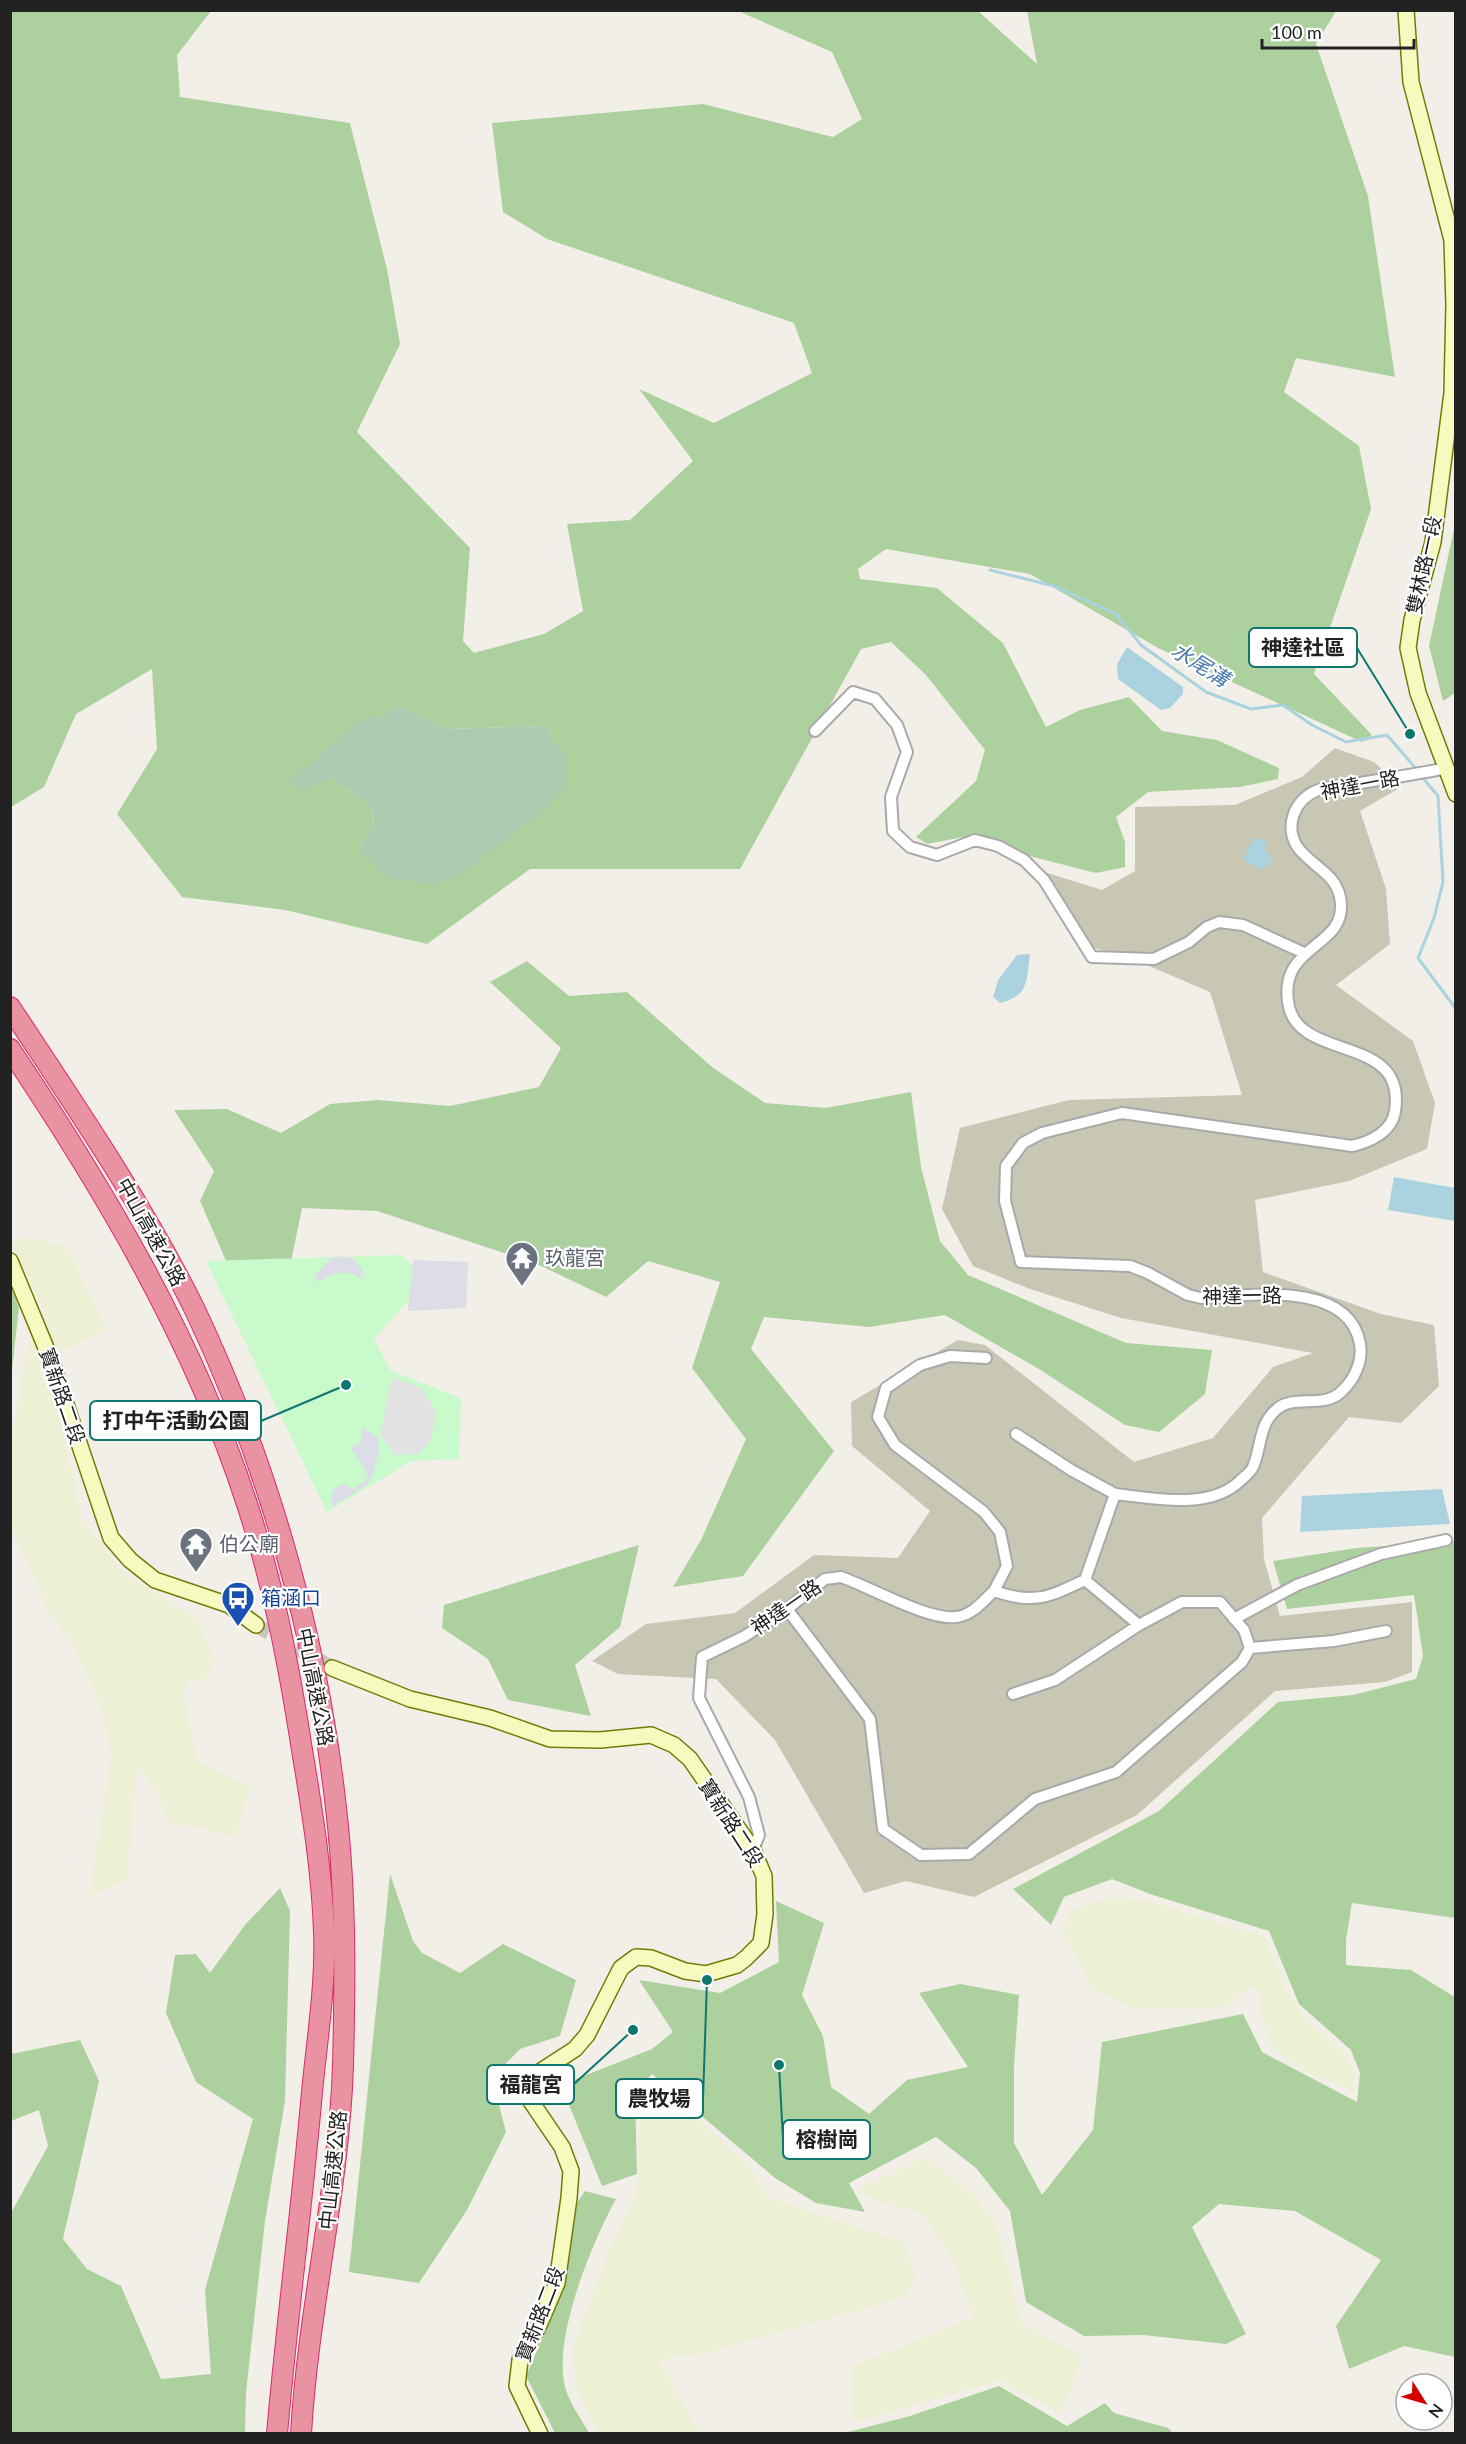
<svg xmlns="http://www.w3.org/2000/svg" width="1466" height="2444" viewBox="0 0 1466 2444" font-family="Lato,'Noto Sans TC',sans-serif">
<rect width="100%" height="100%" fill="#f2efe9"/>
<path fill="#c7c7b4" d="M 1335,748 L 1374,762 L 1401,787 L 1360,811 L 1386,889 L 1390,944 L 1336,985 L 1413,1041 L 1435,1103 L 1427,1149 L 1349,1181 L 1255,1200 L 1263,1272 L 1381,1314 L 1434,1325 L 1439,1386 L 1401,1423 L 1349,1417 L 1262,1518 L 1264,1559 L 1280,1616 L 1412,1602 L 1412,1672 L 1385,1682 L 1275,1691 L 1137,1815 L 974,1897 L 906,1881 L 864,1893 L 775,1740 L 716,1679 L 618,1674 L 592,1661 L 646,1624 L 735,1613 L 814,1555 L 898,1558 L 930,1511 L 852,1446 L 851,1402 L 958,1340 L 985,1345 L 1134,1462 L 1213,1438 L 1273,1367 L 1313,1353 L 1121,1318 L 1030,1289 L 973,1266 L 942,1209 L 960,1128 L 1069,1100 L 1242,1095 L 1210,992 L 1142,963 L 1076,942 L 1041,871 L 1102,890 L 1135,871 L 1135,807 L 1235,805 L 1302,777 Z"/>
<path fill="#eef0d5" d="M 25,1237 L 67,1246 L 108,1331 L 41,1359 L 54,1395 L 82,1518 L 123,1573 L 199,1620 L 215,1662 L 206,1678 L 189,1682 L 183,1693 L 197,1760 L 251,1787 L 236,1837 L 188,1825 L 172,1827 L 154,1787 L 137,1768 L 127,1880 L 89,1896 L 111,1756 L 102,1710 L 72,1643 L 50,1615 L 11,1526 L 11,1445 L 28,1343 L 44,1311 L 12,1246 Z
M 1110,1897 L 1144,1900 L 1265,1937 L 1287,1991 L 1302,2015 L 1345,2054 L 1354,2073 L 1354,2092 L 1306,2072 L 1271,2047 L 1260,2009 L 1261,1996 L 1251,1986 L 1226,2007 L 1134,2009 L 1092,1988 L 1062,1933 L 1071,1910 Z
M 653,2079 L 751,2168 L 766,2197 L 906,2243 L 915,2278 L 906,2297 L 710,2352 L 659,2360 L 694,2424 L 705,2433 L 598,2433 L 577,2389 L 572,2349 L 611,2246 L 637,2190 L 641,2093 Z
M 926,2157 L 973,2194 L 998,2228 L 1021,2323 L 1083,2356 L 1061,2414 L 999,2380 L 854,2423 L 852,2367 L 973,2317 L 952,2258 L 921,2214 L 883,2203 L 857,2190 Z"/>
<path fill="#add19e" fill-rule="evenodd" d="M 11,11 L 211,11 L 177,55 L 180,97 L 350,123 L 387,269 L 400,344 L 357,432 L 470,548 L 463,641 L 474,653 L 544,634 L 583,611 L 567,524 L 630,520 L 693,461 L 639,389 L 714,423 L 812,373 L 794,323 L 547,239 L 503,212 L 492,123 L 703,104 L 833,137 L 862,119 L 832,52 L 738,11 L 978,11 L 1037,64 L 1027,11 L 1336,11 L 1316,44 L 1368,196 L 1395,377 L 1296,358 L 1284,392 L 1359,446 L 1371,509 L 1314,674 L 1372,735 L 1362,742 L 1158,648 L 1030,574 L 886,549 L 858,569 L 860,579 L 937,588 L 1003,643 L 1046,727 L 1080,710 L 1129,697 L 1162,731 L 1217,740 L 1279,768 L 1278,779 L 1240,787 L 1148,792 L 1116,817 L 1125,842 L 1125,867 L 1096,873 L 1014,852 L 974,835 L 927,844 L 916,837 L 976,781 L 985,750 L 926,675 L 891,642 L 861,649 L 740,869 L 530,869 L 427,944 L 285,910 L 182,897 L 117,814 L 157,749 L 152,669 L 76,714 L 44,787 L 11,807 ZM 398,706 L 448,729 L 546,726 L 552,740 L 565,754 L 359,850 L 374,825 L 372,807 L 332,778 L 363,719 L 384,717 Z
M 1455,524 L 1455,693 L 1443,701 L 1429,646 Z
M 527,961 L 569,996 L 627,992 L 712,1067 L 765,1103 L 826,1108 L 911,1092 L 921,1167 L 940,1241 L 968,1275 L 1126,1343 L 1212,1350 L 1205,1394 L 1159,1432 L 1125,1425 L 1039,1369 L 945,1315 L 869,1327 L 764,1317 L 751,1349 L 834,1451 L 743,1576 L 673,1587 L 701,1540 L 746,1439 L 692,1368 L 720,1282 L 648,1261 L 606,1297 L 537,1264 L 377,1211 L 302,1208 L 290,1266 L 227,1263 L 200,1201 L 214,1171 L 174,1110 L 227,1109 L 281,1133 L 330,1104 L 377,1100 L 450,1106 L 539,1087 L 561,1048 L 490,982 Z
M 11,1285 L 19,1307 L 11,1380 Z
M 1455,1541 L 1455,1918 L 1352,1903 L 1346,1940 L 1346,1965 L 1411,1970 L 1453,1996 L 1455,1994 L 1455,2357 L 1404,2346 L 1349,2369 L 1336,2326 L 1381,2260 L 1295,2211 L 1219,2204 L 1192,2227 L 1246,2334 L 1226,2344 L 1143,2335 L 1084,2336 L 1026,2302 L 1010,2211 L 976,2168 L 936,2137 L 849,2183 L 865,2212 L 816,2203 L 775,2178 L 652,2074 L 635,2093 L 637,2174 L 602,2186 L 561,2085 L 652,2049 L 673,2032 L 639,1980 L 720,1993 L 779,1962 L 776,1901 L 824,1923 L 802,1995 L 823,2036 L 831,2087 L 869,2114 L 907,2080 L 968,2067 L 919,1993 L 960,1984 L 1019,1995 L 1014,2066 L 1014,2143 L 1042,2195 L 1093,2130 L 1102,2042 L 1243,2014 L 1262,2052 L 1357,2102 L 1360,2073 L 1351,2050 L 1299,2004 L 1269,1931 L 1153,1895 L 1112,1879 L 1064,1897 L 1051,1925 L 1013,1889 L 1159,1811 L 1278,1702 L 1353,1695 L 1416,1679 L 1423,1656 L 1414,1595 L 1287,1609 L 1273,1561 L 1357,1548 Z
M 639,1545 L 620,1627 L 575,1665 L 591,1716 L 508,1700 L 488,1659 L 442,1628 L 444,1605 Z
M 390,1874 L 413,1941 L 422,1953 L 460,1973 L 503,1944 L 576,1980 L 560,2036 L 520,2049 L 492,2078 L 506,2132 L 467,2210 L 419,2283 L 349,2272 Z
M 280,1888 L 290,1911 L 285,2101 L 265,2221 L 246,2393 L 245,2433 L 11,2433 L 11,2213 L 48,2146 L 39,2110 L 11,2121 L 11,2054 L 80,2040 L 99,2081 L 63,2239 L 87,2269 L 121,2286 L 161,2379 L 211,2374 L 205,2290 L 253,2119 L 196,2082 L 166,2013 L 175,1955 L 196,1954 L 210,1973 L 245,1925 Z
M 585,2191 L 616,2199 C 592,2243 549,2344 567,2393 C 572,2407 582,2420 589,2433 L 555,2433 L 526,2376 L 561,2295 L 576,2204 Z
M 999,2386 L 1067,2426 L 1105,2403 L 1114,2413 L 1168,2428 L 1173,2433 L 844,2433 L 910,2416 Z"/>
<path fill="#aacbaf" d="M 398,706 L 448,729 L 546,726 L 552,740 L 565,753 L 565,787 L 544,810 L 460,875 L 435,884 L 388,878 L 359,850 L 374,825 L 372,807 L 332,778 L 303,791 L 288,783 L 363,718 L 384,717 Z"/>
<path fill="#c8facc" d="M 401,1255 L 414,1267 L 412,1297 L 374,1339 L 391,1371 L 461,1398 L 459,1459 L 412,1461 L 327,1512 L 206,1261 Z"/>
<path fill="#e2e2e2" d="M 392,1377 L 422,1389 L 436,1412 L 431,1440 L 418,1454 L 395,1455 L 380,1436 Z"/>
<path fill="#dddde8" d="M 343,1256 L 353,1259 L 362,1269 L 364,1280 L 351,1273 L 336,1273 L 318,1282 L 315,1276 L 331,1258 Z
M 413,1260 L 468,1262 L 466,1308 L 408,1311 Z
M 363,1427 L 378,1438 L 379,1451 L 373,1475 L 367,1485 L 332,1507 L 331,1495 L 335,1488 L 342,1484 L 354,1489 L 369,1477 L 351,1448 L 360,1443 Z"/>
<path fill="#aad3df" d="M 1127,647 L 1183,687 L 1183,694 L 1170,708 L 1161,710 L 1118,679 L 1117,664 Z
M 1255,838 L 1265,840 L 1265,849 L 1273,860 L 1268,866 L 1258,869 L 1243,859 Z
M 1030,954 C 1026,981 1030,995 1000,1003 L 993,997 L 998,980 L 1017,955 Z
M 1394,1177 L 1455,1188 L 1455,1221 L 1388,1210 Z
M 1442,1489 L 1450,1524 L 1300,1532 L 1302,1496 Z"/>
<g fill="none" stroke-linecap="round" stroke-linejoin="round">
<path stroke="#aad3df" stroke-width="3" d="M 990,570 L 1054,586 L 1116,614 L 1141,645 L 1206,692 L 1251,709 L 1283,705 L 1312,725 L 1346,742 L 1387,735 L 1418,771
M 1422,777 L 1438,796 L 1443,882 L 1434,918 L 1418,958 L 1456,1009"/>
<path stroke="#c8c6c1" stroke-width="15" stroke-dasharray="15 8" stroke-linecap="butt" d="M 256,1625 L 332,1668"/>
<defs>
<path id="street" d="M 815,731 L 853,692 L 875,699 L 897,725 L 907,752 L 891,797 L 893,831 L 910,847 L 937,855 L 975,840 L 998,846 L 1024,860 L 1044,880 L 1092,957 L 1154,959 L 1189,942 L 1207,927 L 1219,922 L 1243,925 L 1304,953
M 986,1358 L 950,1356 L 920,1365 L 886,1388 L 878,1417 L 895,1445 L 984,1512 L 1000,1532 L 1007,1566 L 994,1591
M 1016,1434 L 1071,1470 L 1115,1494
M 787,1609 L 870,1719 L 883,1829 L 921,1855 L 969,1854 L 1035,1799 L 1116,1772 L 1242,1662 L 1250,1648 L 1244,1630 L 1220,1602 L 1182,1602 L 1139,1625 L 1085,1580
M 1234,1619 L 1297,1585 L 1381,1554 L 1446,1540
M 1250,1648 L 1334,1641 L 1386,1631
M 1013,1694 L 1055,1680 L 1139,1625
M 753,1850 L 759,1835 L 749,1797 L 699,1698 L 702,1657 L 745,1636 L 787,1609 L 825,1579 L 841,1577 C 870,1587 929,1621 956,1617 C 973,1615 983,1601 994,1591 C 1034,1605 1049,1597 1085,1580 L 1115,1494 C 1154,1498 1210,1511 1241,1480 C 1245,1476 1251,1472 1253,1467 C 1262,1446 1258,1425 1277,1409 C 1294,1394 1323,1409 1341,1392 C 1354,1380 1363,1362 1360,1344 C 1349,1279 1246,1296 1201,1298 L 1188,1295 L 1148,1273 L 1130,1266 L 1021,1262 L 1005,1201 L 1006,1166 L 1023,1143 L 1042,1133 L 1122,1113 L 1352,1146 C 1370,1142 1392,1132 1395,1111 C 1407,1034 1302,1062 1289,1007 C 1276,945 1343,949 1341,905 C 1340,875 1315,869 1299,849 C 1283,828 1294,799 1318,790 C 1328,786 1343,786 1354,784 C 1385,779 1416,774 1448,768"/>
<path id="secondary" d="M 1406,10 L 1411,82 L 1452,240 L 1454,305 L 1452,393 L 1433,542 L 1412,620 L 1408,648 L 1418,693 L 1456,794
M 10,1261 L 51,1360 L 111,1538 L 130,1560 L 155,1580 L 229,1605 L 256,1625
M 332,1668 L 410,1699 L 490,1718 L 550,1739 L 600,1740 L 651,1735 L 674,1745 L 690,1759 L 753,1850 L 764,1876 L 765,1914 L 761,1943 L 746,1958 L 737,1965 L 706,1974 L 685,1971 L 651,1958 L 636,1957 L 621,1968 L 587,2035 L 575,2049 L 541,2071 L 531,2084 L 530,2100 L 562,2147 L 571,2171 L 569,2198 L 557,2283 L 539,2325 L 520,2360 L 517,2386 L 540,2434"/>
<path id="highway" d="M 10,1007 C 75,1106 143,1204 195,1310 C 270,1468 319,1644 337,1817 C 346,1899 345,1984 343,2066 C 339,2189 308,2310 301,2434
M 10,1049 C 105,1191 193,1339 246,1501 C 273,1582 289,1666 302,1750 C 312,1810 322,1871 324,1932 C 326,1984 317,2040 312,2092 C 302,2206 287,2319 277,2434"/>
</defs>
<use href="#street" stroke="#a9a9a9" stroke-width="14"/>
<use href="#secondary" stroke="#707d05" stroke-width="18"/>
<use href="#highway" stroke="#dc2a67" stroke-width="22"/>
<use href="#street" stroke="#fff" stroke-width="10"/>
<use href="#secondary" stroke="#f7fabf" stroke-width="15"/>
<use href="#highway" stroke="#e892a2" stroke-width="20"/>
</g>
<defs>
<symbol id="temple-pin" viewBox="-11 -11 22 30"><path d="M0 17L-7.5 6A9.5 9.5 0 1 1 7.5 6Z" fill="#6b7280" stroke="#fff"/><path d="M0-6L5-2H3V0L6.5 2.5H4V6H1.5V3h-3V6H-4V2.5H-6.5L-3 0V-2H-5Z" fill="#fff"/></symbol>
<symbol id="bus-pin" viewBox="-11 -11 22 30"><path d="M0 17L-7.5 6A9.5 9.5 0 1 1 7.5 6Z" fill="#1a4fb4" stroke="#fff"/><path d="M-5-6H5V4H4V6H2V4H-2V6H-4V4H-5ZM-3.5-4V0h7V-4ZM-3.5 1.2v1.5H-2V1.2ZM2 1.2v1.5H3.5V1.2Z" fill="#fff"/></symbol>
</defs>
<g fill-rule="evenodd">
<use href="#temple-pin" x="503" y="1239" width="38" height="52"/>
<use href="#temple-pin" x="177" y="1525" width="38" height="52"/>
<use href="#bus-pin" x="219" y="1579" width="38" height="52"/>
</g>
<g text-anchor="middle" stroke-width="4.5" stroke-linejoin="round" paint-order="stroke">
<g font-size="20" fill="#222" stroke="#fff">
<text transform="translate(1424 565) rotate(-78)" y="7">雙林路一段</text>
<text transform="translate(1360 785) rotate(-11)" y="7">神達一路</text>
<text transform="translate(151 1232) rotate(61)" y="7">中山高速公路</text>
<text transform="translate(1242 1296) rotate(-1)" y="7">神達一路</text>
<text transform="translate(62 1396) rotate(71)" y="7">寶新路二段</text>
<text transform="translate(786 1607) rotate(-35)" y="7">神達一路</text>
<text transform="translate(315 1687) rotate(79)" y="7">中山高速公路</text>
<text transform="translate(731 1823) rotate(57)" y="7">寶新路二段</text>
<text transform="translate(333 2170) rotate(-84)" y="7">中山高速公路</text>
<text transform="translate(540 2314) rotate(-69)" y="7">寶新路二段</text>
</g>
<g font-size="20" fill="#5b616d" stroke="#fff" text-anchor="start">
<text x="545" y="1265">玖龍宮</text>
<text x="219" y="1551">伯公廟</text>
</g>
<g font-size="20" fill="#164399" stroke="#fff" text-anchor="start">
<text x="261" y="1605">箱涵口</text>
</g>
<g font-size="21" font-style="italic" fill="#4a7aab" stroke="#fff">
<text transform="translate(1200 665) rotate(32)" y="7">水尾溝</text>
</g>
</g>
<path fill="none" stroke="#0f766e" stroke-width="2" d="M1410 734L1357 648M346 1385L261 1421M633 2030L574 2084M707 1980L703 2099M779 2065L783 2139"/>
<g fill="#0f766e" stroke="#fff" stroke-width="2">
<circle cx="1410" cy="734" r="6"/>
<circle cx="346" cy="1385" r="6"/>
<circle cx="633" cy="2030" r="6"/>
<circle cx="707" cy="1980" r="6"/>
<circle cx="779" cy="2065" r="6"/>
</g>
<g fill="#fff" stroke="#0f766e" stroke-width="2">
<rect x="1249" y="628" width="108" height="39" rx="6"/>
<rect x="90" y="1401" width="171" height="39" rx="6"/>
<rect x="487" y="2065" width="87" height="39" rx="6"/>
<rect x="616" y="2079" width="87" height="39" rx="6"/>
<rect x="783" y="2120" width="87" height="39" rx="6"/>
</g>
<g font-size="21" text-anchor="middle" font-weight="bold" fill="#222">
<text x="1303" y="655">神達社區</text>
<text x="176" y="1428">打中午活動公園</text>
<text x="531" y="2092">福龍宮</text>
<text x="659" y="2106">農牧場</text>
<text x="827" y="2147">榕樹崗</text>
</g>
<rect width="1466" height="2444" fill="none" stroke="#222222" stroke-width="24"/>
<g transform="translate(1424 2402) rotate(127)"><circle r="28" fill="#ffffff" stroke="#a7a7a7" stroke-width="1.5"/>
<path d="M0-4.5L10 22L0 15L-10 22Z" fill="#d40000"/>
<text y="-9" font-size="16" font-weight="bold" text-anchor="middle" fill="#222222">N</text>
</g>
<path d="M1262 39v9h152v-9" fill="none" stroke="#222222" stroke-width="3"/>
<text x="1271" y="39" font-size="18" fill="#222222" stroke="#ffffff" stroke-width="4.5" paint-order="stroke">100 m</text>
</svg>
